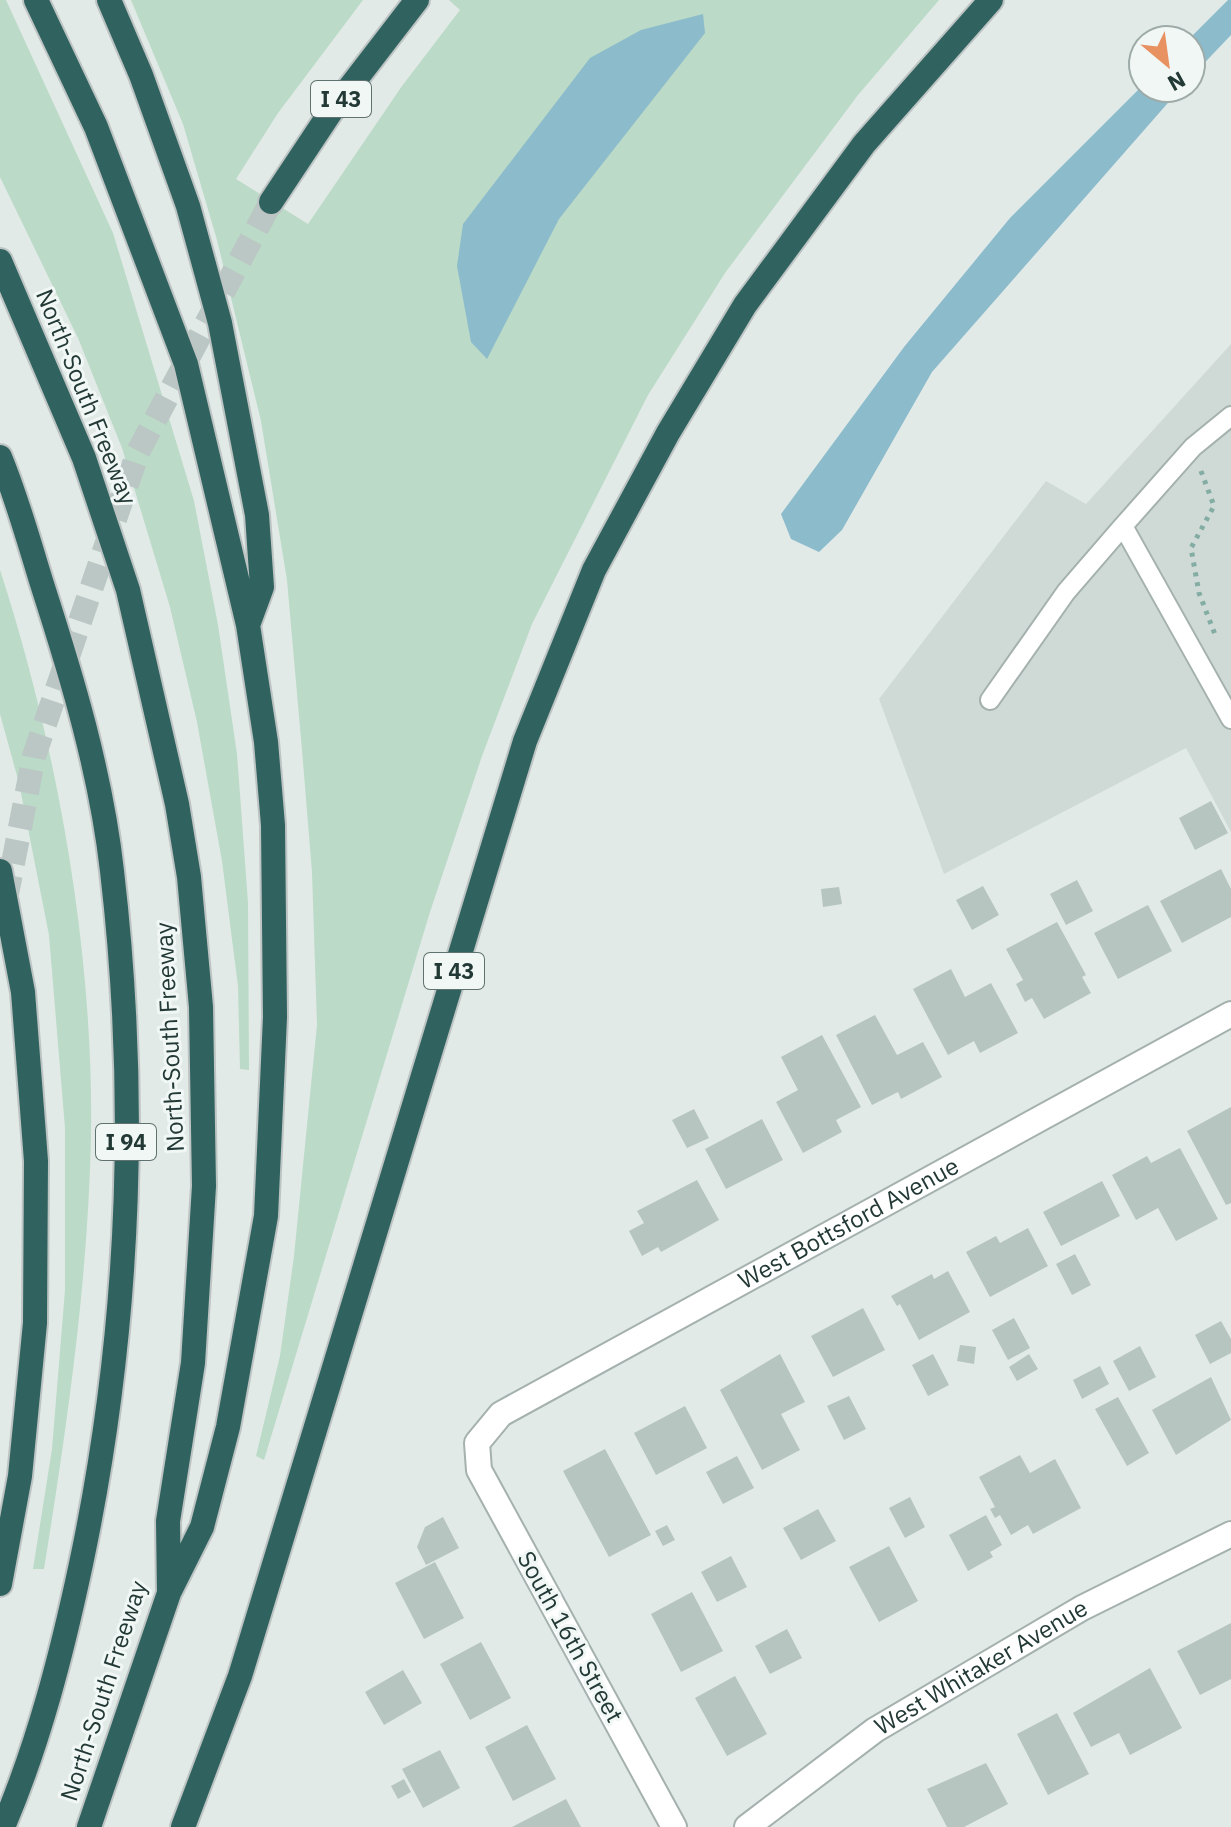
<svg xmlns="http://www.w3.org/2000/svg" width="1231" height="1827" viewBox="0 0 1231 1827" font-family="'IBM Plex Sans',sans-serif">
<rect width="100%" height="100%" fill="#e1eae7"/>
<path fill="#cfdad6" d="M 1231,344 L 1231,832 L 1186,748 L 944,874 L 879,699 L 1046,481 L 1086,504 Z"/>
<path fill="#bbdac7" d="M 0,0 L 6,0 L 113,233 L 194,501 L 218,625 L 237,754 L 248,903 L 249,1070 L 240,1069 L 238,986 L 222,861 L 197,722 L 170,607 L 122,448 L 78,338 L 0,177 Z
M 131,0 L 363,0 L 278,113 L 236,179 L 308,224 L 402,86 L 460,10 L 449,0 L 939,0 L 858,95 L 725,273 L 648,395 L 532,624 L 482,756 L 430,912 L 264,1460 L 256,1456 L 280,1356 L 294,1256 L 317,1025 L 312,872 L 302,750 L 287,580 L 261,421 L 217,240 L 183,124 Z
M 0,570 C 57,745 94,952 91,1136 C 88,1282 67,1426 44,1569 L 33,1569 L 52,1449 L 65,1290 L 65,1128 L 49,935 L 19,783 L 0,714 Z"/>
<path fill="#8cbbcc" d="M 1228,0 L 1231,0 L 1231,35 L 1191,77 L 1191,40 L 1188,40 Z
M 703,14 L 705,33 L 559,219 L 487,359 L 471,342 L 457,266 L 463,224 L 590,58 L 641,30 Z
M 1143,85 L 1143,88 L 1181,88 L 932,372 L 842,530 L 819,552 L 791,539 L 781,514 L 904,347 L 1010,218 Z"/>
<path fill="#b6c5c0" d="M 1211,801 L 1228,833 L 1195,850 L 1179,818 Z
M 1221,869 L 1231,889 L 1231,917 L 1182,943 L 1160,901 Z
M 1077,880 L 1093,911 L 1066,925 L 1050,894 Z
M 983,886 L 999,915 L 972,930 L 956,900 Z
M 839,887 L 842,904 L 823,907 L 821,889 Z
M 1148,905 L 1172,951 L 1118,979 L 1094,933 Z
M 1057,922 L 1086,975 L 1082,977 L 1091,993 L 1044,1019 L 1032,998 L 1025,1002 L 1016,984 L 1023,980 L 1006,949 Z
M 951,969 L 965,997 L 991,983 L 1018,1033 L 980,1053 L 974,1041 L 948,1055 L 913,989 Z
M 875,1015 L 897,1055 L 923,1042 L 942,1077 L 901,1099 L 898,1092 L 872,1105 L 836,1035 Z
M 822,1035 L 861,1107 L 836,1120 L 842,1132 L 803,1153 L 776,1102 L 798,1090 L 781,1057 Z
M 1231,1107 L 1231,1203 L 1226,1205 L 1187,1131 Z
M 694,1109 L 709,1138 L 687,1148 L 672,1120 Z
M 762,1119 L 783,1160 L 726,1189 L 705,1149 Z
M 1180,1148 L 1218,1219 L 1176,1241 L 1158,1208 L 1136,1220 L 1112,1175 L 1147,1156 L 1151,1163 Z
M 697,1180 L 719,1220 L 661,1252 L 658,1247 L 642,1256 L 629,1231 L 644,1223 L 637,1211 Z
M 1102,1181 L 1120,1216 L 1061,1246 L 1043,1212 Z
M 1028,1228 L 1048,1266 L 990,1297 L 966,1252 L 996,1236 L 1000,1243 Z
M 1075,1254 L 1091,1285 L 1072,1295 L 1056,1264 Z
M 948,1271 L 970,1312 L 919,1340 L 900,1304 L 897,1306 L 891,1296 L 932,1274 L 934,1279 Z
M 863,1308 L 885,1350 L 833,1377 L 811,1336 Z
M 1014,1318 L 1030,1348 L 1008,1360 L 992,1330 Z
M 1221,1321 L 1231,1339 L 1231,1353 L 1210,1364 L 1195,1335 Z
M 960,1345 L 976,1347 L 974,1364 L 957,1361 Z
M 1140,1346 L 1156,1377 L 1129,1391 L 1113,1361 Z
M 780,1354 L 805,1402 L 781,1414 L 800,1450 L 762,1470 L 720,1390 Z
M 933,1354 L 949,1385 L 928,1396 L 912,1365 Z
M 1029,1354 L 1038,1369 L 1017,1381 L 1009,1367 Z
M 1100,1366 L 1109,1384 L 1082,1399 L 1073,1380 Z
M 1211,1377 L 1231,1420 L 1176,1455 L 1152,1410 Z
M 849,1396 L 866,1429 L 844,1440 L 827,1406 Z
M 1118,1397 L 1149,1453 L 1127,1466 L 1095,1409 Z
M 685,1406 L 707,1448 L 656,1475 L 634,1433 Z
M 605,1449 L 651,1535 L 609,1557 L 563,1471 Z
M 1020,1455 L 1030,1473 L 1055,1459 L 1081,1508 L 1033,1534 L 1028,1525 L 1011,1535 L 1000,1515 L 995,1518 L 990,1509 L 995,1507 L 979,1477 Z
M 737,1456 L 754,1488 L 723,1504 L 706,1472 Z
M 910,1497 L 925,1527 L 905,1538 L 889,1508 Z
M 818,1509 L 836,1541 L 801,1560 L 783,1528 Z
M 986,1515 L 1002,1545 L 990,1552 L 993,1557 L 968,1571 L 949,1535 Z
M 443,1517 L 459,1548 L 426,1565 L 417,1547 L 425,1527 Z
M 667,1525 L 675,1540 L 663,1546 L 655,1531 Z
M 889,1546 L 918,1601 L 879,1622 L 849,1567 Z
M 731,1556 L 747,1587 L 717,1602 L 701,1572 Z
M 435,1562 L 464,1618 L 424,1639 L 395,1583 Z
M 692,1592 L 723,1651 L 681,1672 L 651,1614 Z
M 1231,1623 L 1231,1679 L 1200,1695 L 1177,1651 Z
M 787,1629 L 802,1658 L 770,1674 L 755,1646 Z
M 481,1642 L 511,1698 L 470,1720 L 440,1664 Z
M 1150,1668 L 1182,1728 L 1130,1755 L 1119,1733 L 1091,1747 L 1073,1713 Z
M 403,1670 L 422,1703 L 384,1725 L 365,1692 Z
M 735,1676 L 767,1734 L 727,1756 L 695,1698 Z
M 1057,1713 L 1089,1774 L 1048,1795 L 1017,1734 Z
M 527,1725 L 556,1779 L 513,1801 L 485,1747 Z
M 440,1750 L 460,1788 L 423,1808 L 402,1769 Z
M 986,1763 L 1008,1804 L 964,1827 L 947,1827 L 927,1789 Z
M 404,1779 L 411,1792 L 398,1799 L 391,1786 Z
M 566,1799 L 581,1827 L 512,1827 Z"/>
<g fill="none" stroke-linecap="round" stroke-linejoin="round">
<path stroke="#bbc7c4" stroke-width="24" stroke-dasharray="24 12" stroke-linecap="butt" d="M 6,899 L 34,756 L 138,452 L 271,202"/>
<defs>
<path id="lane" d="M 1231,416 L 1193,447 L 1123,526 L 1231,719
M 990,700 L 1066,592 L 1123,526"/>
<g id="street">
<path id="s1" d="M 674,1827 L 479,1470 L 477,1443 L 501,1414 L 1231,1014"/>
<path id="s2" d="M 747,1827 L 875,1730 L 1082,1608 L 1231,1534"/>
</g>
<path id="highway" d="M 36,0 L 96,127 L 186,364 L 248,625 L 266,742 L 273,825 L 275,1017 L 266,1216 L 228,1427 L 202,1527 L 169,1593
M 109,0 L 141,75 L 188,206 L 220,323 L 257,515 L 262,587 L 248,625
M 271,202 L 330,113 L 417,0
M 0,261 L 84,458 L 128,590 L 177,804 L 189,877 L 201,1007 L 204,1186 L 193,1363 L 168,1521 L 169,1593 L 89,1827
M 0,457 C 17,498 29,542 42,584 C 72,677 101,773 112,871 C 139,1102 129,1337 81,1564 C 62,1653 39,1743 3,1827
M 0,871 L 23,992 L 36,1161 L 35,1323 L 20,1476 L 0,1584
M 183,1827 L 240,1676 L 525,741 L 594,570 L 668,433 L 745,305 L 864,144 L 991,0"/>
</defs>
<use href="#lane" stroke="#a4b1ae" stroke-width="22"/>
<use href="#street" stroke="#a4b1ae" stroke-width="28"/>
<use href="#highway" stroke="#bdc4c3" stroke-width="28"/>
<path stroke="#83aca3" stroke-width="5" stroke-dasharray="4 6" stroke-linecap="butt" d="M 1201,471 L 1214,506 L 1191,548 L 1199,593 L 1216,637"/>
<use href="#lane" stroke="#fff" stroke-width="18"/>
<use href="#street" stroke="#fff" stroke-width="24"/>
<use href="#highway" stroke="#30635f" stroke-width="24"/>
</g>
<g text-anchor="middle" stroke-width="6" stroke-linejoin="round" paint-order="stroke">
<g fill="#f1f7f5" stroke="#60726f" stroke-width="2">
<rect x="311" y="81" width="60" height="36" rx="6"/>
<rect x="424" y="953" width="60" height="36" rx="6"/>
<rect x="96" y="1124" width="60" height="36" rx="6"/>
</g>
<g font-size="22" font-weight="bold" fill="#223936">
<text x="341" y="107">I 43</text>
<text x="454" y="979">I 43</text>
<text x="126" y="1150">I 94</text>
</g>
<g font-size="24" fill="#223936" stroke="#f1f7f5">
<text transform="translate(86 397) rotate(68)" y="8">North-South Freeway</text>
<text transform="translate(170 1037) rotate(-93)" y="8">North-South Freeway</text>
<text dy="8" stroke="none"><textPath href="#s1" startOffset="868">West Bottsford Avenue</textPath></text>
<text transform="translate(570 1637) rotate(61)" y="8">South 16th Street</text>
<text dy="8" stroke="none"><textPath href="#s2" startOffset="284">West Whitaker Avenue</textPath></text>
<text transform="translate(104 1691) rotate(-72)" y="8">North-South Freeway</text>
</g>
</g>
<g transform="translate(1167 64) rotate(151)"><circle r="38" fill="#f1f7f5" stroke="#9eaba9" stroke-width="2"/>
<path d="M0-6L14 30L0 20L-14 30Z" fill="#e89161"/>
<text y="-12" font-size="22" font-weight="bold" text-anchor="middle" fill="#223936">N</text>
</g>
</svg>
